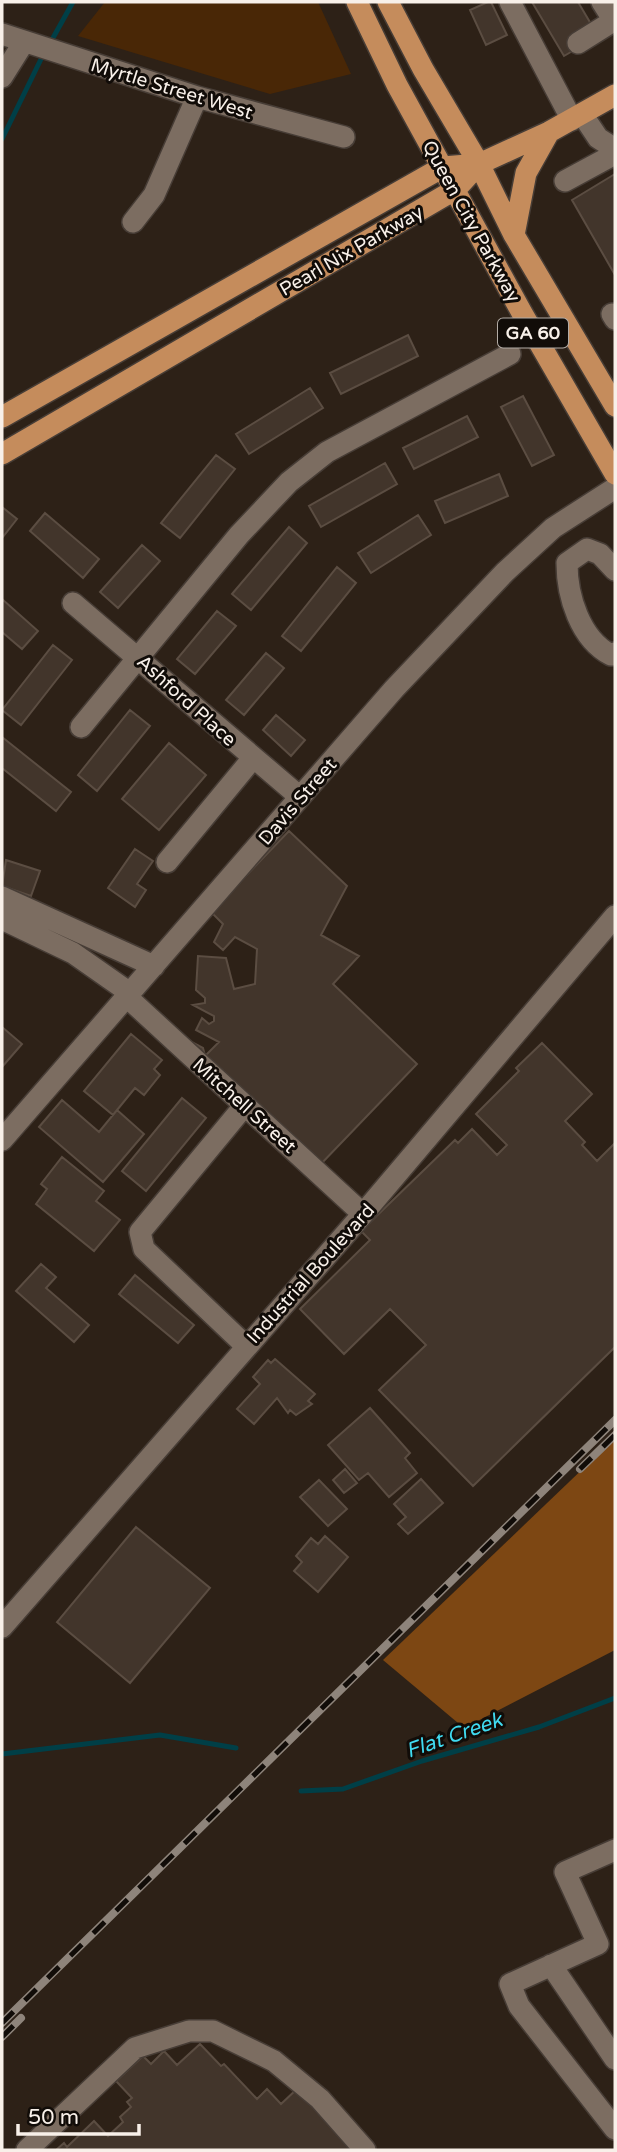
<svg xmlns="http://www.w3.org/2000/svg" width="617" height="2152" viewBox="0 0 617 2152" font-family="'Varela Round',sans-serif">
<rect width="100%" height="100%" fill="#2d2117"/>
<path fill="#492706" d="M 105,2 L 318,2 L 351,74 L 270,94 L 78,36 Z"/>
<path fill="#7d4713" d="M 615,1438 L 615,1650 L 464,1728 L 383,1660 Z"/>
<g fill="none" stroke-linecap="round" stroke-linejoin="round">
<path stroke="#003f47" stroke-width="5" d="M 49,45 L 73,2
M 2,139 L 44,53
M 2,1754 L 160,1735 L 236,1748
M 301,1791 L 343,1789 L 422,1761 L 539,1727 L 615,1698"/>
</g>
<path fill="#42352b" stroke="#5b4d42" stroke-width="2" d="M 488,2 L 491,2 L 507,35 L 486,45 L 470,10 Z
M 532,2 L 578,2 L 591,24 L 569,37 L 576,49 L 564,56 Z
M 615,174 L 615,275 L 572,200 Z
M 408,335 L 418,356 L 341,394 L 330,373 Z
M 310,388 L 323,408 L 249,454 L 236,434 Z
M 523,396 L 554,455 L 532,466 L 501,407 Z
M 467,416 L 478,437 L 414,469 L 403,448 Z
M 216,455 L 235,469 L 180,538 L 161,523 Z
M 385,463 L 397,484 L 321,527 L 309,506 Z
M 499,474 L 508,496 L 445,523 L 435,501 Z
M 2,507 L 17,519 L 2,538 Z
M 45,513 L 99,559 L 83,578 L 30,531 Z
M 418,515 L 431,535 L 371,573 L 358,553 Z
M 289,527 L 307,543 L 251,610 L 232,594 Z
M 142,545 L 160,561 L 118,608 L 100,592 Z
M 337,567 L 356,583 L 301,651 L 282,636 Z
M 2,599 L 38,631 L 22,649 L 2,632 Z
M 217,611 L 236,626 L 195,674 L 177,659 Z
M 53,645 L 72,660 L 21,725 L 2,710 Z
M 266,653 L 284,668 L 244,715 L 226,700 Z
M 130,710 L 150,726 L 97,791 L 78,775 Z
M 276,715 L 305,740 L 291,756 L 263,730 Z
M 2,737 L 71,792 L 56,811 L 2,768 Z
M 169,743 L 206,775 L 159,830 L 122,799 Z
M 289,831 L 347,886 L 321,935 L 359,956 L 333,984 L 417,1064 L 318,1167 L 184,1038 L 203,1048 L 205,1056 L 219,1042 L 196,1030 L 202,1018 L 209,1024 L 214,1021 L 214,1016 L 193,1005 L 205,1003 L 205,998 L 196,990 L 198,956 L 226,958 L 234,989 L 255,984 L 257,949 L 235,937 L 223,950 L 214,942 L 223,924 L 211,912 Z
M 135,849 L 153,861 L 137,884 L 146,890 L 135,907 L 108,888 Z
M 6,860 L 40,871 L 31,896 L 2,886 Z
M 2,1027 L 22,1044 L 2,1067 Z
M 131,1034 L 162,1060 L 154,1069 L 160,1075 L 144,1095 L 135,1088 L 113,1115 L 84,1091 Z
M 542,1043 L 592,1094 L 565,1121 L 585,1142 L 582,1145 L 597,1161 L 615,1143 L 615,1347 L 473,1486 L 379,1390 L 426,1345 L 390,1309 L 344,1354 L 300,1309 L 370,1240 L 361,1231 L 455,1140 L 458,1143 L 472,1129 L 497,1155 L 507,1145 L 476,1114 L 519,1071 L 516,1068 Z
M 182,1098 L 206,1118 L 146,1191 L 122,1171 Z
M 62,1100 L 99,1132 L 117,1110 L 144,1134 L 103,1182 L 39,1127 Z
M 62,1157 L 104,1191 L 96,1201 L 120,1220 L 94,1251 L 36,1204 L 47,1189 L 41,1184 Z
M 41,1264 L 56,1277 L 46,1288 L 89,1325 L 74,1342 L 16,1291 Z
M 135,1275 L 194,1325 L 178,1343 L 119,1294 Z
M 275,1359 L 315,1394 L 308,1401 L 312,1404 L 296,1415 L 290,1410 L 288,1413 L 277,1398 L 254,1424 L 237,1409 L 260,1384 L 253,1377 L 268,1360 L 271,1363 Z
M 370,1408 L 410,1453 L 405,1458 L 417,1473 L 389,1497 L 368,1473 L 359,1480 L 328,1445 Z
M 345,1469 L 357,1483 L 344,1493 L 333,1480 Z
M 421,1479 L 443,1503 L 408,1534 L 398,1524 L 406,1517 L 394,1504 Z
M 319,1480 L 347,1509 L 328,1526 L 300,1497 Z
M 136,1527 L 210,1588 L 130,1683 L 57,1622 Z
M 325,1536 L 348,1557 L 318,1592 L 294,1571 L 302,1562 L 296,1556 L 311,1538 L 318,1544 Z
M 200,2044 L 221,2066 L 224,2064 L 257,2099 L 267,2089 L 281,2104 L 298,2088 L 357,2150 L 56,2150 L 64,2143 L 67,2147 L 94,2121 L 108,2136 L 123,2122 L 120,2117 L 131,2107 L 127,2102 L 132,2098 L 116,2081 L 143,2056 L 151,2064 L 164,2051 L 177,2065 Z"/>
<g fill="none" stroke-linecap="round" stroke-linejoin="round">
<defs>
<path id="minor" d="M 510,2 L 572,120
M 602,2 L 614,21
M 2,34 L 197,97 L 344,137
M 578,43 L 615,20
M 2,77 L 24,42
M 582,114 L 598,138 L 615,149
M 565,181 L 615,154
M 133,222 L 154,195 L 197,97
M 612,314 L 615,319
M 615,570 L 600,554 L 587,549 L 567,563 C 567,596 580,639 611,655 L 615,653
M 73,603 L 300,797
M 81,727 L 239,535 L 289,482 L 327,452 L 510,354
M 167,862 L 253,758
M 2,897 L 154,966
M 2,919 L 73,953 L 130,993
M 127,997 L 363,1214
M 245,1105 L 140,1232 L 144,1249 L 245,1345
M 2,1140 L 394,689 L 505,572 L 553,528 L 615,488
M 2,1627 L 363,1214 L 615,916
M 615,1850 L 565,1872 L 598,1944 L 510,1984 L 519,2006 L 615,2129
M 551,1965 L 615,2059
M 27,2150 L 135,2048 L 189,2031 L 213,2031 L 274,2061 L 320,2099 L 365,2150"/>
<path id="major" d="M 357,2 L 397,85 L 522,313 L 615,474
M 388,2 L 423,69 L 479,164 L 514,235 L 615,406
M 514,235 L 526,173 L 549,132
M 2,417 L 443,167 L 479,164 L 549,132 L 615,95
M 2,454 L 456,189 L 479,164"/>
</defs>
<use href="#minor" stroke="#473d36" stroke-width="24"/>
<use href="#major" stroke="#473d36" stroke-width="24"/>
<use href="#minor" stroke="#7c6d61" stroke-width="21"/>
<use href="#major" stroke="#c58c5c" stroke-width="21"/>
<defs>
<path id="rail" d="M 580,1469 L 615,1435
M 2,2023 L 615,1420
M 2,2037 L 21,2018"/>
</defs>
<use href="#rail" stroke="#8e847b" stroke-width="8"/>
<use href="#rail" stroke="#110c08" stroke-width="5" stroke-dasharray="16" stroke-linecap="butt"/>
</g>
<g text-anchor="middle" stroke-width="6" stroke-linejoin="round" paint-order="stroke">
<rect fill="#110c08" stroke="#b3aca6" stroke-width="2" x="498" y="318.5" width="70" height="29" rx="5"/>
<g font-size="18" font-weight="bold" fill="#f8f0e9">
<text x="533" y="339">GA 60</text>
</g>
<g font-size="19" fill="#f8f0e9" stroke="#110c08">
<text transform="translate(172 88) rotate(17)" y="7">Myrtle Street West</text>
<text transform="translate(472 221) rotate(61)" y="7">Queen City Parkway</text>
<text transform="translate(351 250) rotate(-30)" y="7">Pearl Nix Parkway</text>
<text transform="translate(187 700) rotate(42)" y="7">Ashford Place</text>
<text transform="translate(297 801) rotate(-49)" y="7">Davis Street</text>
<text transform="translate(245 1105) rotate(42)" y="7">Mitchell Street</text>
<text transform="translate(310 1273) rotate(-48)" y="7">Industrial Boulevard</text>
</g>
<g font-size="21" font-style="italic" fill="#40daf0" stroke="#110c08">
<text transform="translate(454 1735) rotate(-19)" y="7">Flat Creek</text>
</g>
</g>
<rect width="617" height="2152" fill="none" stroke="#f8f0e9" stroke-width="7"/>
<path d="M18 2124v10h121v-10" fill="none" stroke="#f8f0e9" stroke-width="3.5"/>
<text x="28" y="2124" font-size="21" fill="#f8f0e9" stroke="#110c08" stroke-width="5" paint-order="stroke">50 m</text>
</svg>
